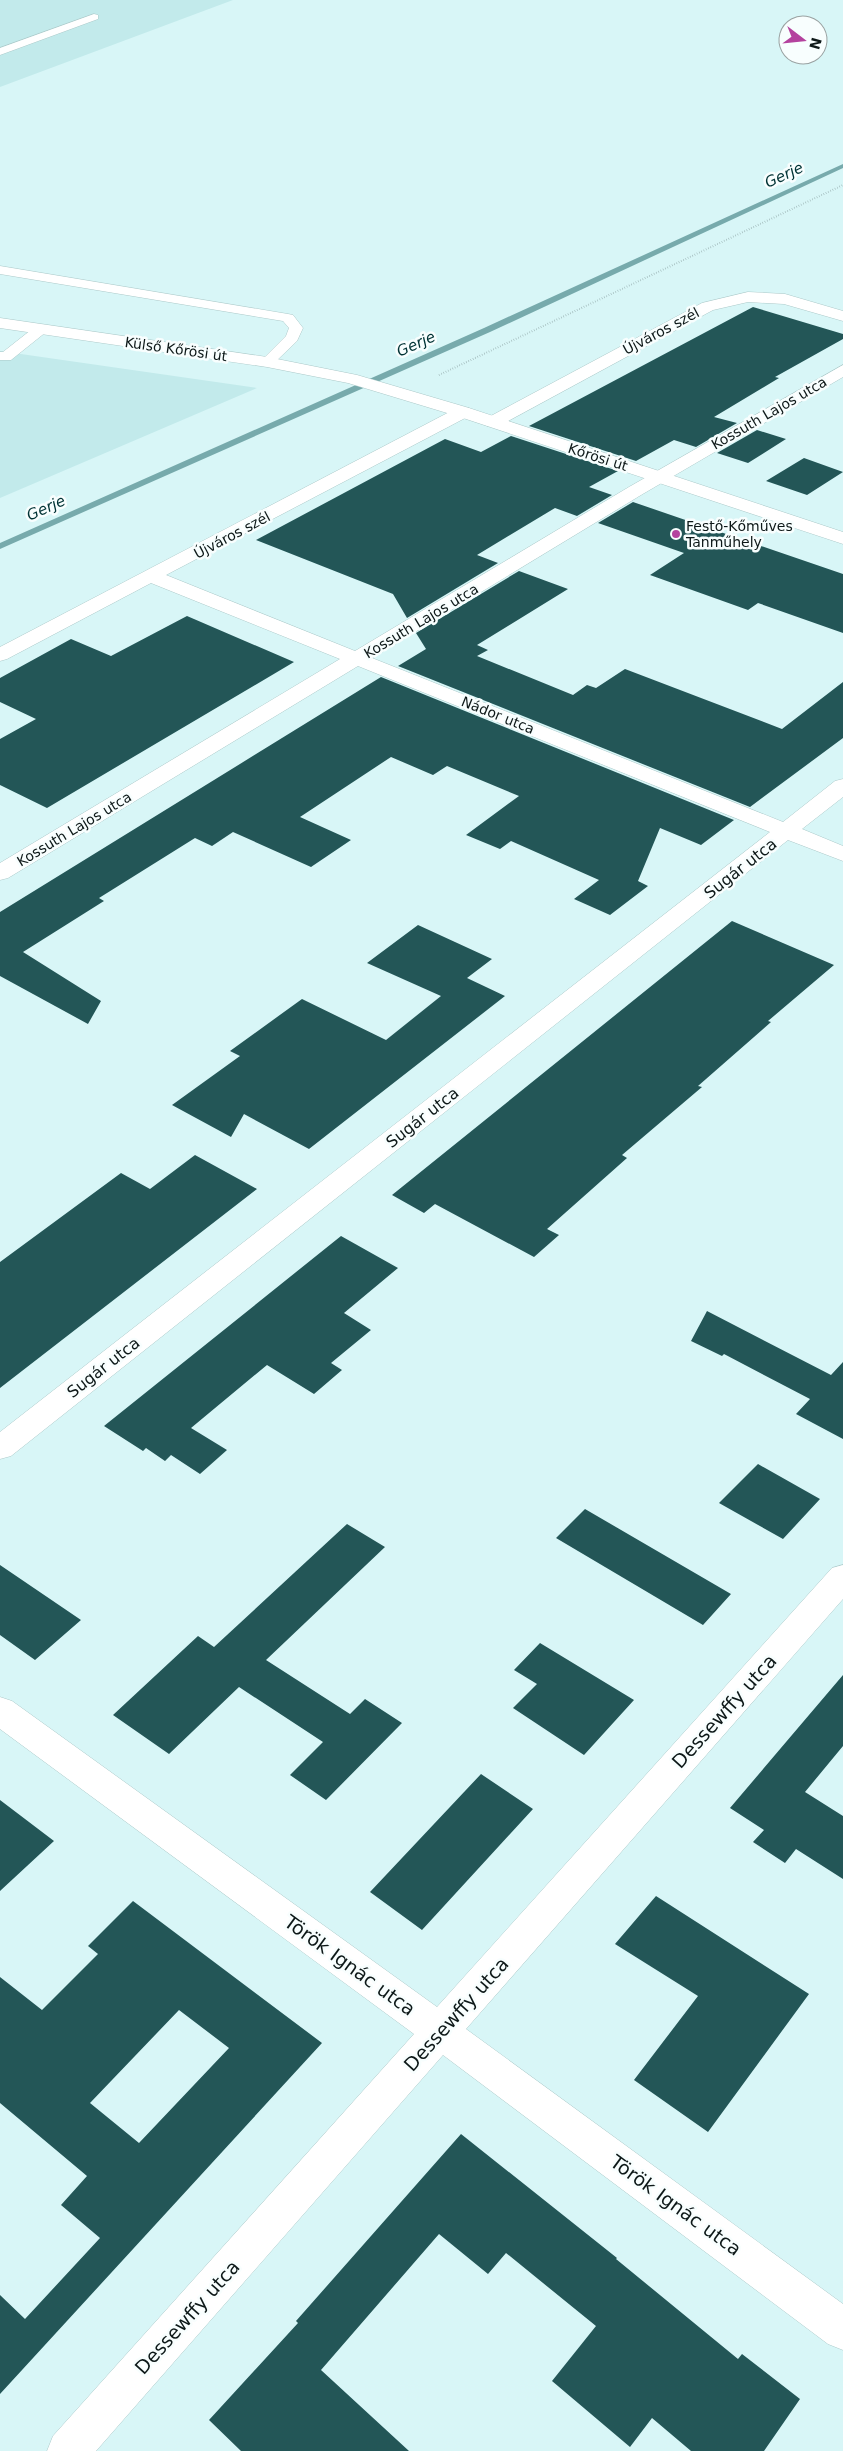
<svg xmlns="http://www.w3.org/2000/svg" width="843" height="2451" viewBox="0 0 843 2451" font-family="'DejaVu Sans',sans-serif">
<rect width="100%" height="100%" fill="#d8f6f7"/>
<path fill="#c2eaeb" d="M 0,0 L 233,0 L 0,87 Z
M 0,351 L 257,388 L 0,498 Z"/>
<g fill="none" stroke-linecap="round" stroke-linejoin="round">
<path fill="#77aaac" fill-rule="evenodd" d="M 843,164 L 843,168 L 490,332 L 0,549 L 0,543 L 484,328 Z"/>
</g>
<path fill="#235657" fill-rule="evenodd" d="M 753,307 L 843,334 L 843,339 L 775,377 L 779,378 L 714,417 L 737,423 L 696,447 L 674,440 L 636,461 L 529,426 Z
M 757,430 L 786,439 L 748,463 L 717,453 Z
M 511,436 L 618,471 L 589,487 L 612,495 L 577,516 L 555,508 L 545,514 L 477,555 L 498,563 L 407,618 L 393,594 L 256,540 L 445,439 L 481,452 Z
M 804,458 L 843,472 L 807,495 L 766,481 Z
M 633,502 L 843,574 L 843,633 L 758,603 L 748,610 L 650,575 L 684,553 L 598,523 Z
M 519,571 L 568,589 L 477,645 L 488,650 L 477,656 L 573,695 L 587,685 L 596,688 L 625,669 L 782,729 L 843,682 L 843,738 L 750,807 L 398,666 L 426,649 L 416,633 Z
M 187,616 L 294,662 L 47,808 L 0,785 L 0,739 L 36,719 L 0,702 L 0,678 L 71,639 L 111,656 Z
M 381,677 L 734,820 L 701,845 L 660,828 L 638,881 L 648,886 L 610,915 L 574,899 L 599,880 L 511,841 L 500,849 L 466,835 L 519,796 L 447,766 L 433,775 L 391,757 L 300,817 L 351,840 L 311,867 L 233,832 L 212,846 L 195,838 L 99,898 L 104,901 L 23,952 L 101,1001 L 88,1024 L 0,976 L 0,912 Z
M 732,921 L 834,965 L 768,1021 L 771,1022 L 698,1086 L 702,1087 L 622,1155 L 627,1158 L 547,1229 L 559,1235 L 534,1257 L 435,1204 L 424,1213 L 392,1195 Z
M 418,925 L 492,959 L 467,978 L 505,996 L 309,1149 L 244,1114 L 231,1137 L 172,1105 L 240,1056 L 230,1051 L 302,999 L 386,1040 L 441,996 L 367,963 Z
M 195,1155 L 257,1189 L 0,1388 L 0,1262 L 121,1173 L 150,1189 Z
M 341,1236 L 398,1268 L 344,1313 L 371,1330 L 331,1363 L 342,1370 L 314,1394 L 267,1365 L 191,1428 L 227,1450 L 200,1474 L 171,1455 L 165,1461 L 146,1448 L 143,1451 L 104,1426 Z
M 707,1311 L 831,1375 L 843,1362 L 843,1439 L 796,1414 L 810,1399 L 724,1354 L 722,1356 L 691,1341 Z
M 758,1464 L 820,1499 L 783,1539 L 719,1503 Z
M 585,1509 L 731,1594 L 703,1625 L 556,1538 Z
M 347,1524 L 385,1547 L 266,1660 L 350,1714 L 365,1699 L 402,1723 L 326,1800 L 290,1775 L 323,1742 L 239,1687 L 169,1754 L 113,1715 L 198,1636 L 214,1647 Z
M 0,1565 L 81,1620 L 35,1660 L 0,1635 Z
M 540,1643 L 634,1700 L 584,1755 L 513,1708 L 537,1684 L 514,1670 Z
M 843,1675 L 843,1746 L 805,1792 L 843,1816 L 843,1879 L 796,1849 L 785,1863 L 753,1842 L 764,1830 L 730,1808 Z
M 481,1774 L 533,1809 L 422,1930 L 370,1892 Z
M 0,1800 L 54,1841 L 0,1891 Z
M 656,1896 L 809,1994 L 708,2132 L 634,2080 L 698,1996 L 615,1944 Z
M 133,1901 L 322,2043 L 0,2394 L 0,2295 L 25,2319 L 100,2238 L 61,2205 L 87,2176 L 0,2103 L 0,1977 L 42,2010 L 98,1954 L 88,1946 ZM 179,2010 L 229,2048 L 139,2143 L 90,2103 Z
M 461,2134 L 617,2258 L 616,2259 L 738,2359 L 742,2354 L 800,2399 L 764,2451 L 691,2451 L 652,2418 L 630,2447 L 552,2381 L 596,2326 L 506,2253 L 488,2274 L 439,2234 L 321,2370 L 409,2451 L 241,2451 L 209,2420 L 298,2323 L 296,2321 Z"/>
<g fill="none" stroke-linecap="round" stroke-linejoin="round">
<defs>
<path id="service" d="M 94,14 L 98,15 L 98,19 L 0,55 L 0,48 Z
M 0,266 L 288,314 L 293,315 L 303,328 L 297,341 L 272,365 L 267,366 L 260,362 L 286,336 L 289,328 L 283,321 L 0,274 Z
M 41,325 L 46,326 L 48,329 L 46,332 L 11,360 L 0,360 L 0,352 L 3,352 L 36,326 Z"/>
<path id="minor" d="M 748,292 L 785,294 L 843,311 L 843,321 L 784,304 L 748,302 L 713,310 L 499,426 L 487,426 L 484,422 L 487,418 L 702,303 Z
M 843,365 L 843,377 L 641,495 L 372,658 L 783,822 L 835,781 L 843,779 L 843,797 L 802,829 L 843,846 L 843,861 L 788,840 L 11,1456 L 0,1459 L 0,1432 L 770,832 L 358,666 L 8,878 L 0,880 L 0,863 L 340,659 L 151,583 L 7,659 L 0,661 L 0,647 L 457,408 L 469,408 L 472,412 L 469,416 L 166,575 L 355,651 L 629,487 Z
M 843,1565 L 843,1599 L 466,2029 L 843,2304 L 843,2350 L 828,2344 L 443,2055 L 96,2451 L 47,2451 L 53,2436 L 414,2034 L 0,1729 L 0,1697 L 12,1701 L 437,2007 L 832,1568 Z"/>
<path id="primary" d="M 0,318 L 267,357 L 357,375 L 469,408 L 843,532 L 843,544 L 457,416 L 348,383 L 267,367 L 0,328 Z"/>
</defs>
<use href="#service" stroke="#acc9c9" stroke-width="1"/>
<use href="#minor" stroke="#acc9c9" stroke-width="1"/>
<use href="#primary" stroke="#acc9c9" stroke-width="1"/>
<path stroke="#90a7a8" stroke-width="2" stroke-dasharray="0.5 2" stroke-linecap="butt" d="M 439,375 L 843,185"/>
<use href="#service" fill="#fff" fill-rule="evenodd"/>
<use href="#minor" fill="#fff" fill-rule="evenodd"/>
<use href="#primary" fill="#fff" fill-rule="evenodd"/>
</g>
<circle fill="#b4429e" stroke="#f8fefe" stroke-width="2" cx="676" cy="534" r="5"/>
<g text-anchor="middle" stroke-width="5" stroke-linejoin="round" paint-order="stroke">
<g font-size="14" fill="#0d1818" stroke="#f8fefe">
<text transform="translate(661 331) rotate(-28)" y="5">Újváros szél</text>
<text transform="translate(176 349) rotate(8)" y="5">Külső Kőrösi út</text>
<text transform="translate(769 413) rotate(-30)" y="5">Kossuth Lajos utca</text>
<text transform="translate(598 457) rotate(18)" y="5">Kőrösi út</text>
<text transform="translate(232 535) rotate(-28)" y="5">Újváros szél</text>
<text transform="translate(421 621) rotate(-31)" y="5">Kossuth Lajos utca</text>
<text transform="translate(498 715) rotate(22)" y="5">Nádor utca</text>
<text transform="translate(74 829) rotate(-31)" y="5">Kossuth Lajos utca</text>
</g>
<g font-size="14" fill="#0d1818" stroke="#f8fefe" text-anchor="start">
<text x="686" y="531">Festő-Kőműves<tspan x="686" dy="16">Tanműhely</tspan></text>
</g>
<g font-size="15" font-style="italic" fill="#003335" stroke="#f8fefe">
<text transform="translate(784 175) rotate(-25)" y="5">Gerje</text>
<text transform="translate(416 344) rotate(-24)" y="5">Gerje</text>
<text transform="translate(46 508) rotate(-24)" y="5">Gerje</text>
</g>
<g font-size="16" fill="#0d1818" stroke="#f8fefe">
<text transform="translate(740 868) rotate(-38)" y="6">Sugár utca</text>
<text transform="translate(422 1117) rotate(-38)" y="6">Sugár utca</text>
<text transform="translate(103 1367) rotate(-38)" y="6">Sugár utca</text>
</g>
<g font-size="19" fill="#0d1818" stroke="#f8fefe">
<text transform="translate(724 1711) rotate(-48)" y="7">Dessewffy utca</text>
<text transform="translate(350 1965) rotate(36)" y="7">Török Ignác utca</text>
<text transform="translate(456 2014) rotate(-48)" y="7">Dessewffy utca</text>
<text transform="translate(676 2205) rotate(36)" y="7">Török Ignác utca</text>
<text transform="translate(187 2317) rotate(-48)" y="7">Dessewffy utca</text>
</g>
</g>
<g transform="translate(803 40) rotate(106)"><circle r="24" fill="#f8fefe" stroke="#9aa2a2"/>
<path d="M0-4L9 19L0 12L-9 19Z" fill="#b4429e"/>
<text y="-8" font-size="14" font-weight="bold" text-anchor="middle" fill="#0d1818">N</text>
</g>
</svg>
